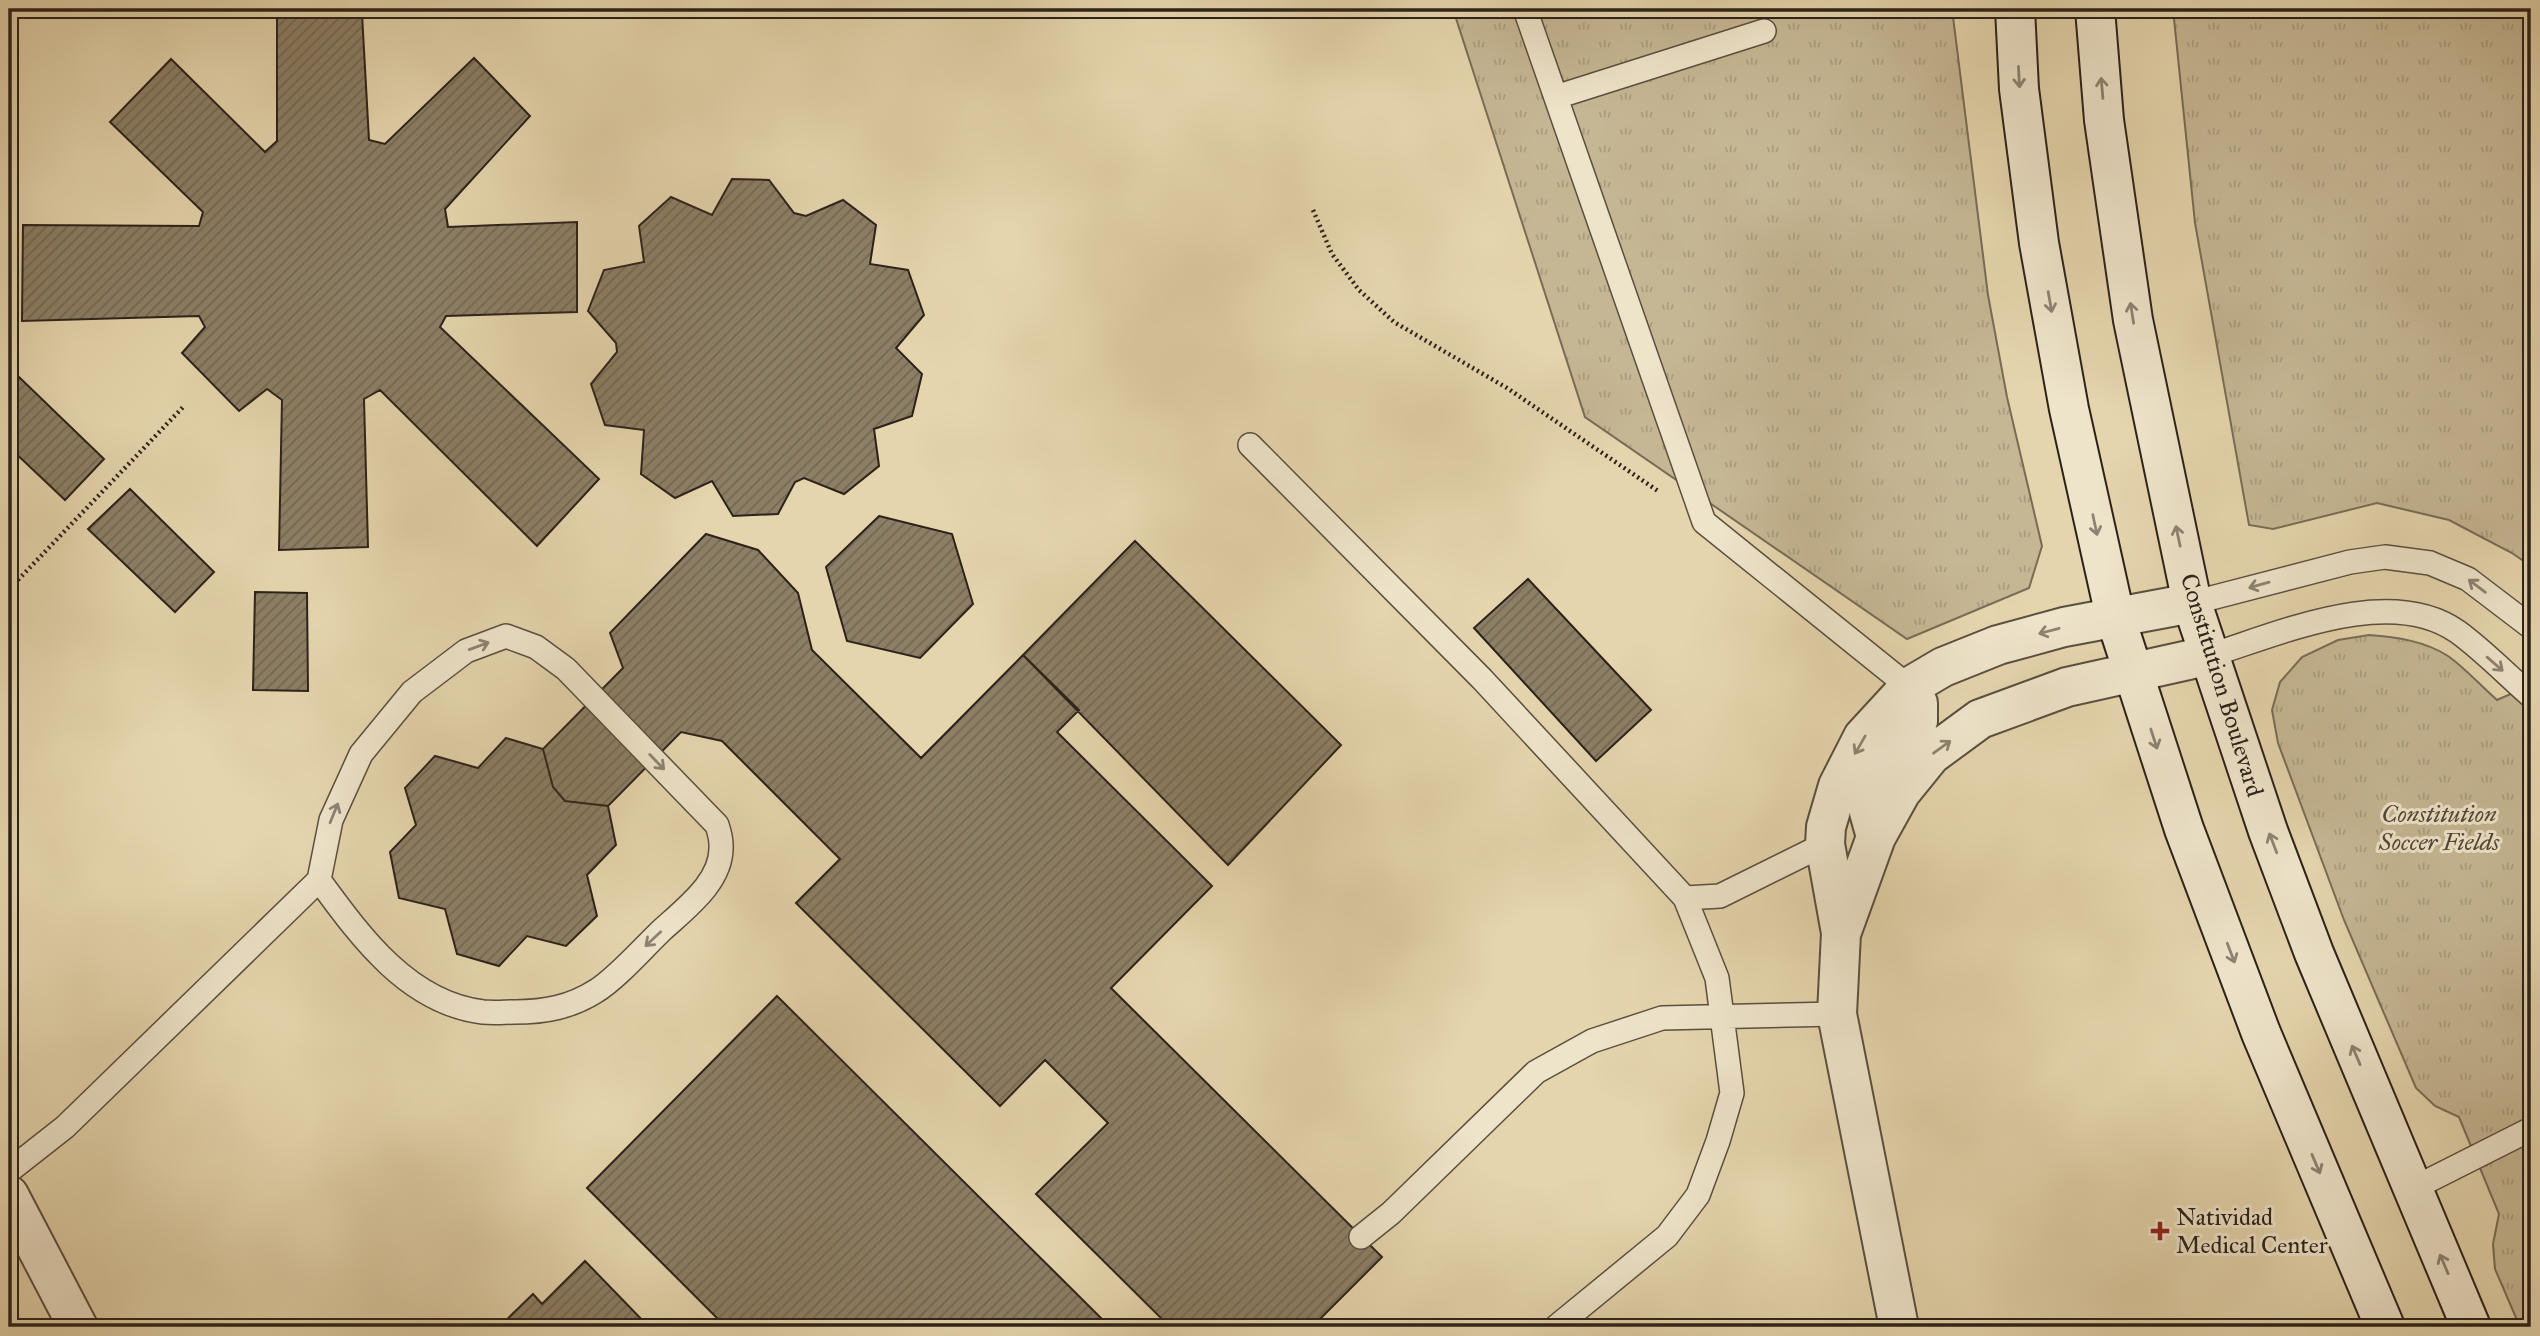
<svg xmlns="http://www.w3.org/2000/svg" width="2540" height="1336" viewBox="0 0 2540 1336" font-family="'IM FELL Great Primer',serif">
<defs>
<pattern id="grass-tufts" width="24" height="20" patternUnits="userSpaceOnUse" patternTransform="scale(1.75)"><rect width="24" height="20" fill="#c6b794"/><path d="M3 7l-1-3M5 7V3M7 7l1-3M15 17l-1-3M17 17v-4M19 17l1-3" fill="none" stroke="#aa9d7f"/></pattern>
<pattern id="building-hatch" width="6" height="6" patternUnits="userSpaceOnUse" patternTransform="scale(1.75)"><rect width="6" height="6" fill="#8c7f66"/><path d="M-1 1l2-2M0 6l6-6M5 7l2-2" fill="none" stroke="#736853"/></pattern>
</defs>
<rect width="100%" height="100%" fill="#e5d5ad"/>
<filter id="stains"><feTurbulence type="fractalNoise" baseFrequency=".00286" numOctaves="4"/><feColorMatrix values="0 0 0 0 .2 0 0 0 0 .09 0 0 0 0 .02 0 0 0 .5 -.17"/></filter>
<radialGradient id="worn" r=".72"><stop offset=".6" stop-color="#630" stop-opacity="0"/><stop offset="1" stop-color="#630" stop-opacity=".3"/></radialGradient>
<path fill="url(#grass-tufts)" stroke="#796c57" stroke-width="2" d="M 1453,9 L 1952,9 L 1988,295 L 2007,397 L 2042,546 L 2029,588 L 1907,639 L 1585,417 Z
M 2173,9 L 2531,9 L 2531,566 L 2512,553 L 2449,520 L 2377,503 L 2273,529 L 2249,525 L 2195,223 Z
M 2369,635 C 2396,637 2425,641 2448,656 C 2465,668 2481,686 2497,700 L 2531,685 L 2531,1327 L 2520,1327 L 2495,1269 L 2493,1244 L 2499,1214 L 2459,1117 L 2435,1106 L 2416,1088 L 2344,920 L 2278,743 L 2272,710 L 2280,682 L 2302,657 L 2338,640 Z"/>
<path fill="url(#building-hatch)" stroke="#2c221a" stroke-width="2" d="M 277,13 L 362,14 L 369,140 L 385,144 L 474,58 L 530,116 L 445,209 L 448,227 L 577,222 L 577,312 L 446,316 L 440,327 L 599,479 L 537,546 L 380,390 L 364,399 L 368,547 L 279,550 L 282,400 L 267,389 L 239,411 L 182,353 L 205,327 L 199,316 L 22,321 L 23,225 L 199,226 L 203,212 L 110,122 L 171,59 L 265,152 L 277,141 Z
M 732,179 L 769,180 L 794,213 L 806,216 L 843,200 L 876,225 L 870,264 L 908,270 L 924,315 L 896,348 L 922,374 L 912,416 L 874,429 L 879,466 L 844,494 L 804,478 L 795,482 L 778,514 L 733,516 L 712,481 L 675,498 L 641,474 L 644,430 L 605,425 L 591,384 L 617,352 L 616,343 L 588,311 L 604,270 L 644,262 L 639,226 L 671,197 L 712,215 Z
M 19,377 L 104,459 L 65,500 L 9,447 L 9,387 Z
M 130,489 L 214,572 L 175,612 L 88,529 Z
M 879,516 L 952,534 L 973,604 L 920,658 L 847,641 L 826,567 Z
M 706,534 L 758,550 L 798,593 L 812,650 L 921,758 L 1023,655 L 1079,710 L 1057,732 L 1212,886 L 1111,988 L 1382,1257 L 1312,1327 L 1170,1327 L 1036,1194 L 1108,1123 L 1045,1060 L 1000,1106 L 796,903 L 840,859 L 722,741 L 681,732 L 608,806 L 565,801 L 553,787 L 543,749 L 623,668 L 610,633 Z
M 1135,541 L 1341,745 L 1228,865 L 1023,655 Z
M 1528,579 L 1651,710 L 1596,761 L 1474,628 Z
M 255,592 L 307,593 L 308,691 L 253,690 Z
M 506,738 L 543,749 L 553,787 L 565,801 L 608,806 L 616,845 L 587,875 L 597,916 L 566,946 L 527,936 L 499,966 L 457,954 L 445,909 L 399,898 L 390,852 L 416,825 L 405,788 L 435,756 L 478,768 Z
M 777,996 L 1110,1327 L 726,1327 L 587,1188 Z
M 585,1261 L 649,1327 L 499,1327 L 533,1294 L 542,1304 Z"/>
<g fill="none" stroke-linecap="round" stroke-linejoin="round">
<defs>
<path id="service" d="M 1525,9 L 1704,522 L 1909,687
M 1556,97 L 1764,31
M 1250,445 L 1482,679 L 1685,898 L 1720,896 L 1825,844
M 2192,603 L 2350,562 L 2385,557 L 2430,563 L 2468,579 L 2531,627
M 2211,655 C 2281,633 2391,584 2458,632 C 2484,651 2507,675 2531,696
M 9,1171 L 65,1127 L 319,880 L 331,820 L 361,754 L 412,692 L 466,651 L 506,636 L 536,647 L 566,669 L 717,825 C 719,831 721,839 721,845 C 723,881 686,908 662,930 C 644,947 616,979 596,991 C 571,1007 545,1012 515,1012 C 505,1012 494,1013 483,1012 C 408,1003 360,936 319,880
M 2412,1189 L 2531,1129
M 1361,1237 L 1391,1213 L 1536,1072 L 1592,1041 L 1662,1018 L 1837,1014
M 1556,1327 L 1667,1236 L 1698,1195 L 1718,1141 L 1732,1093 L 1722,1016 L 1717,978 L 1685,898"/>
<path id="minor" d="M 1876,837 L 1869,812 L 1875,777 L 1918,721 L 1918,703 L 1909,687
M 1842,931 L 1876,837 L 1901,792 L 1931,755 L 1980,719 L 2067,687 L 2211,655
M 9,1195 L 78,1327
M 1899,1327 L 1837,1014 L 1841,933 L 1825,844 L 1826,827 L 1838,786 L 1863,737 L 1909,687 L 1943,667 L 1998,645 L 2064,627 L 2192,603"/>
<path id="secondary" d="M 2015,9 L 2019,89 L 2039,243 L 2069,409 L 2115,616 L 2184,829 L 2261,1033 L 2385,1327
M 2095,9 L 2104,120 L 2133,320 L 2192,603 L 2268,831 L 2314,953 L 2471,1327"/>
</defs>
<use href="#service" stroke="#5a4f3f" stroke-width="26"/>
<use href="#minor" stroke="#5a4f3f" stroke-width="42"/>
<use href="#secondary" stroke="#2c221a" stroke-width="42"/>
<path stroke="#2c221a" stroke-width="4.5" stroke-dasharray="2 3.5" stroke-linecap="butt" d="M 1313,210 L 1332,254 L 1359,290 L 1394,322 L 1507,388 L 1658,491
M 18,580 L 185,405"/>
<use href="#service" stroke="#eee4ca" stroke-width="23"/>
<use href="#minor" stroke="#eee4ca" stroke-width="38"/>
<use href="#secondary" stroke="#eee4ca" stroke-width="38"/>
</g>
<defs><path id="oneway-shaft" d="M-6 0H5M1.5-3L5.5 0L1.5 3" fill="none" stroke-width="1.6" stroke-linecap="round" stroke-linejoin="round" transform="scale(1.75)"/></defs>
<g stroke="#8d8372">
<use href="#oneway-shaft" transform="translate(2019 77) rotate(87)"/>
<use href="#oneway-shaft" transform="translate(2102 88) rotate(-95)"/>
<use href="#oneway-shaft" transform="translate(2050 302) rotate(80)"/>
<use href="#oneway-shaft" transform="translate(2132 313) rotate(-99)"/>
<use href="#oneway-shaft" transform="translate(2095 525) rotate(78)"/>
<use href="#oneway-shaft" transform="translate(2178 536) rotate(-102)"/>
<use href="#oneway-shaft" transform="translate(2259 585) rotate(164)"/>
<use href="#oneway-shaft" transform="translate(2477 586) rotate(-143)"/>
<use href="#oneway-shaft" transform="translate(2049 631) rotate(165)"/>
<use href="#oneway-shaft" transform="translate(479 646) rotate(-20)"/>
<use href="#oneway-shaft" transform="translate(2495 664) rotate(41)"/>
<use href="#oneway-shaft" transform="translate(2154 739) rotate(72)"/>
<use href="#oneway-shaft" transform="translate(1860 745) rotate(120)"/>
<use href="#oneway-shaft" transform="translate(1942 747) rotate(-36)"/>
<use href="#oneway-shaft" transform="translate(657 762) rotate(46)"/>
<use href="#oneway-shaft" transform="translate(334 813) rotate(-68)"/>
<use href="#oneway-shaft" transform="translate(2273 843) rotate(-111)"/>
<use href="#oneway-shaft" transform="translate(653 939) rotate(137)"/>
<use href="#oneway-shaft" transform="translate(2231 953) rotate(69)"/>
<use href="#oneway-shaft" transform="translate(2356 1055) rotate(-113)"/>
<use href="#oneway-shaft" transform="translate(2316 1164) rotate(67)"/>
<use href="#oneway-shaft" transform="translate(2444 1264) rotate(-113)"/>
</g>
<path fill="#8f2418" stroke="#eee4ca" stroke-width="2.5" d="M2156.5 1220.5h7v7h7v7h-7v7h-7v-7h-7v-7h7z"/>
<g text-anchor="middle" stroke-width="6" stroke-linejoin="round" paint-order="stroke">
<g font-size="24" fill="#2c221a" stroke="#eee4ca">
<text transform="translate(2222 685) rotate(73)" y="8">Constitution Boulevard</text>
</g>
<g font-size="24" font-style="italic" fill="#524738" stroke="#eee4ca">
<text x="2439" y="822">Constitution<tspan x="2439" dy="28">Soccer Fields</tspan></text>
</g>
<g font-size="24" fill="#2c221a" stroke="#eee4ca" text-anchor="start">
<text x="2176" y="1225">Natividad<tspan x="2176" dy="28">Medical Center</tspan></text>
</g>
</g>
<rect width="2540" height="1336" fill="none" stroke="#e5d5ad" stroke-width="35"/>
<rect x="10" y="10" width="2519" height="1315" fill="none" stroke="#2c221a" stroke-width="3.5"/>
<rect x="18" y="18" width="2505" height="1301" fill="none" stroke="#2c221a" stroke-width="2"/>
<rect width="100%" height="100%" filter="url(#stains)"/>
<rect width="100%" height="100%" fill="url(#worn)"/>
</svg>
